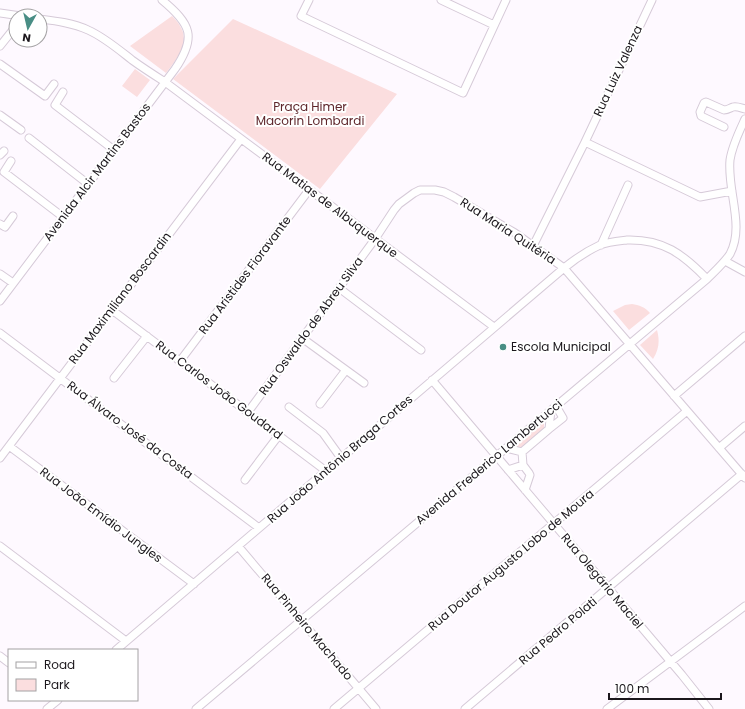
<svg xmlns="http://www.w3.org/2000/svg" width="745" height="709" viewBox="0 0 745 709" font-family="Poppins,sans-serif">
<rect width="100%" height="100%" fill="#fef9ff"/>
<path fill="#fbdedf" d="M 172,16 C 175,19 178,22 180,26 C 191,43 176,60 166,73 L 130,46 Z
M 233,19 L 397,94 L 320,189 L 173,79 Z
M 135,69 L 150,80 L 137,97 L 122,86 Z
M 632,304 C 639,305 645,307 650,313 L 629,330 L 613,311 L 625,305 Z
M 657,330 C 660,341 659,349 653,359 L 640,345 Z
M 544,417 L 544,432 L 523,449 L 513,446 Z"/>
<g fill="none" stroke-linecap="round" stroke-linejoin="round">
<defs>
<path id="minor" d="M 309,0 L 301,16 L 463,93 L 506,0
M 441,0 L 494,25
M 0,13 L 21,16
M 40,19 C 56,21 73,23 88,30 C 104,37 118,49 132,60 C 143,68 154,75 165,82 L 494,327
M 0,46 L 16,26
M 0,64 L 45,96 L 54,84
M 63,92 L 55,105 L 114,150
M 0,115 L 21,130
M 724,127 L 701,116 L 700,112 L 704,103 L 706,102 L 724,110 C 728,110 730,108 733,107 C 737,106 741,108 745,109
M 29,138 L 88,184
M 585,142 L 700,197 L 732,191
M 0,155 L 4,151
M 11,161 L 4,172 L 63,217
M 0,224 L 5,227 L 13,216
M 601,245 L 628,185
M 533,246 L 585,142 L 652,0
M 725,261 L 745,272
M 0,274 L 13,283
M 339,288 L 421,350
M 0,301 L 175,69 C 197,37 191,24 162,0
M 112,310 L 326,471
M 0,333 L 259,528
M 302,338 L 364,383
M 180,361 L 309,190
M 114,378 L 147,336
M 432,380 L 682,675 L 709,709
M 674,396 L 745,336
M 320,404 L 346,370
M 289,407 L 323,433 L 341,458
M 248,412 L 375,239 L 394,210 L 399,204 L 414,193 L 420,190 L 435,190 L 444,192 L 454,197 L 515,233 L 564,268 L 745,478
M 549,429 L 563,418 L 556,406
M 9,446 L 194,584
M 506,448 L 522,452
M 719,448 L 745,426
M 0,458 L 241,139
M 508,470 L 523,465
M 245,480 L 279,435
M 525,490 L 530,475 L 529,473 L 523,465 L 522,452 L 549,429 L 551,410
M 0,546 L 126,641
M 238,546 L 376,709
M 116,650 L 564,268 C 575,259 587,251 600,245 C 608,242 619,241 627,240 C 663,239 683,254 707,279
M 0,656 L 9,663
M 47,709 L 58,700
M 196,709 L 707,279 C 715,271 724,263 730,254 C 745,226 727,191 730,160 C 732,146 739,132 745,119
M 334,709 L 687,411
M 465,709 L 742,474
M 607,709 L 745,606"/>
</defs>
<use href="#minor" stroke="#d6cad8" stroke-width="9"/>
<use href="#minor" stroke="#fff" stroke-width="7"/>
</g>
<circle fill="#498e85" stroke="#fff" stroke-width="1.5" cx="503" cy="347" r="4"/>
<g text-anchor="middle" stroke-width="4" stroke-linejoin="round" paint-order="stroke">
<g font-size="12" fill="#1b171c" stroke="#fff">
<text transform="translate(618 71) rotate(-65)" y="4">Rua Luiz Valenza</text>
<text transform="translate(97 172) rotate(-53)" y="4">Avenida Alcir Martins Bastos</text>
<text transform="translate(330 205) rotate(37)" y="4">Rua Matias de Albuquerque</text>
<text transform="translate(508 231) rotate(33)" y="4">Rua Maria Quitéria</text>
<text transform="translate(245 275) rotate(-53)" y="4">Rua Aristides Fioravante</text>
<text transform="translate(120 298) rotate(-53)" y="4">Rua Maximiliano Boscardin</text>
<text transform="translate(311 326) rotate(-54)" y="4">Rua Oswaldo de Abreu Silva</text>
<text transform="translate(219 390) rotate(37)" y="4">Rua Carlos João Goudard</text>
<text transform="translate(130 430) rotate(37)" y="4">Rua Álvaro José da Costa</text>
<text transform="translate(340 459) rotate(-41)" y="4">Rua João Antônio Braga Cortes</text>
<text transform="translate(489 462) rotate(-40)" y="4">Avenida Frederico Lambertucci</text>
<text transform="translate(101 515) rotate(37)" y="4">Rua João Emídio Jungles</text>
<text transform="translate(511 560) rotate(-40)" y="4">Rua Doutor Augusto Lobo de Moura</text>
<text transform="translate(602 581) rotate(50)" y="4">Rua Olegário Maciel</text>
<text transform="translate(307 627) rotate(50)" y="4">Rua Pinheiro Machado</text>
<text transform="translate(558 631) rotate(-40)" y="4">Rua Pedro Polati</text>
</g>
<g font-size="12" fill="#5e262b" stroke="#fff">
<text x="310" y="111">Praça Himer<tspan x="310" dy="14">Macorin Lombardi</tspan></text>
</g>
<g font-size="12" fill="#1b171c" stroke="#fff" text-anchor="start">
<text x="511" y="351">Escola Municipal</text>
</g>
</g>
<rect x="8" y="649" width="130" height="52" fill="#ffffff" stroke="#a4a2a4"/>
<rect x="16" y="662" width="20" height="6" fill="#ffffff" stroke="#a4a2a4"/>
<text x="44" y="669" font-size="12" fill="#1b171c">Road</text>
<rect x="16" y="679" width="20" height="12" fill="#fbdedf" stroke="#a4a2a4"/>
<text x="44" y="689" font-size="12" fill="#1b171c">Park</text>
<g transform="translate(28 28) rotate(188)"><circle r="19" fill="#ffffff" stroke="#a4a2a4"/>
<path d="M0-3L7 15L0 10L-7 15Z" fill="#498e85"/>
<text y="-6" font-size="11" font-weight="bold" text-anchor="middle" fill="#1b171c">N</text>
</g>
<path d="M609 693v6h112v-6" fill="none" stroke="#1b171c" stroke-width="2"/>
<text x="615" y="693" font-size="12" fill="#1b171c" stroke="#ffffff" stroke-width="3" paint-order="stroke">100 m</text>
</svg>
